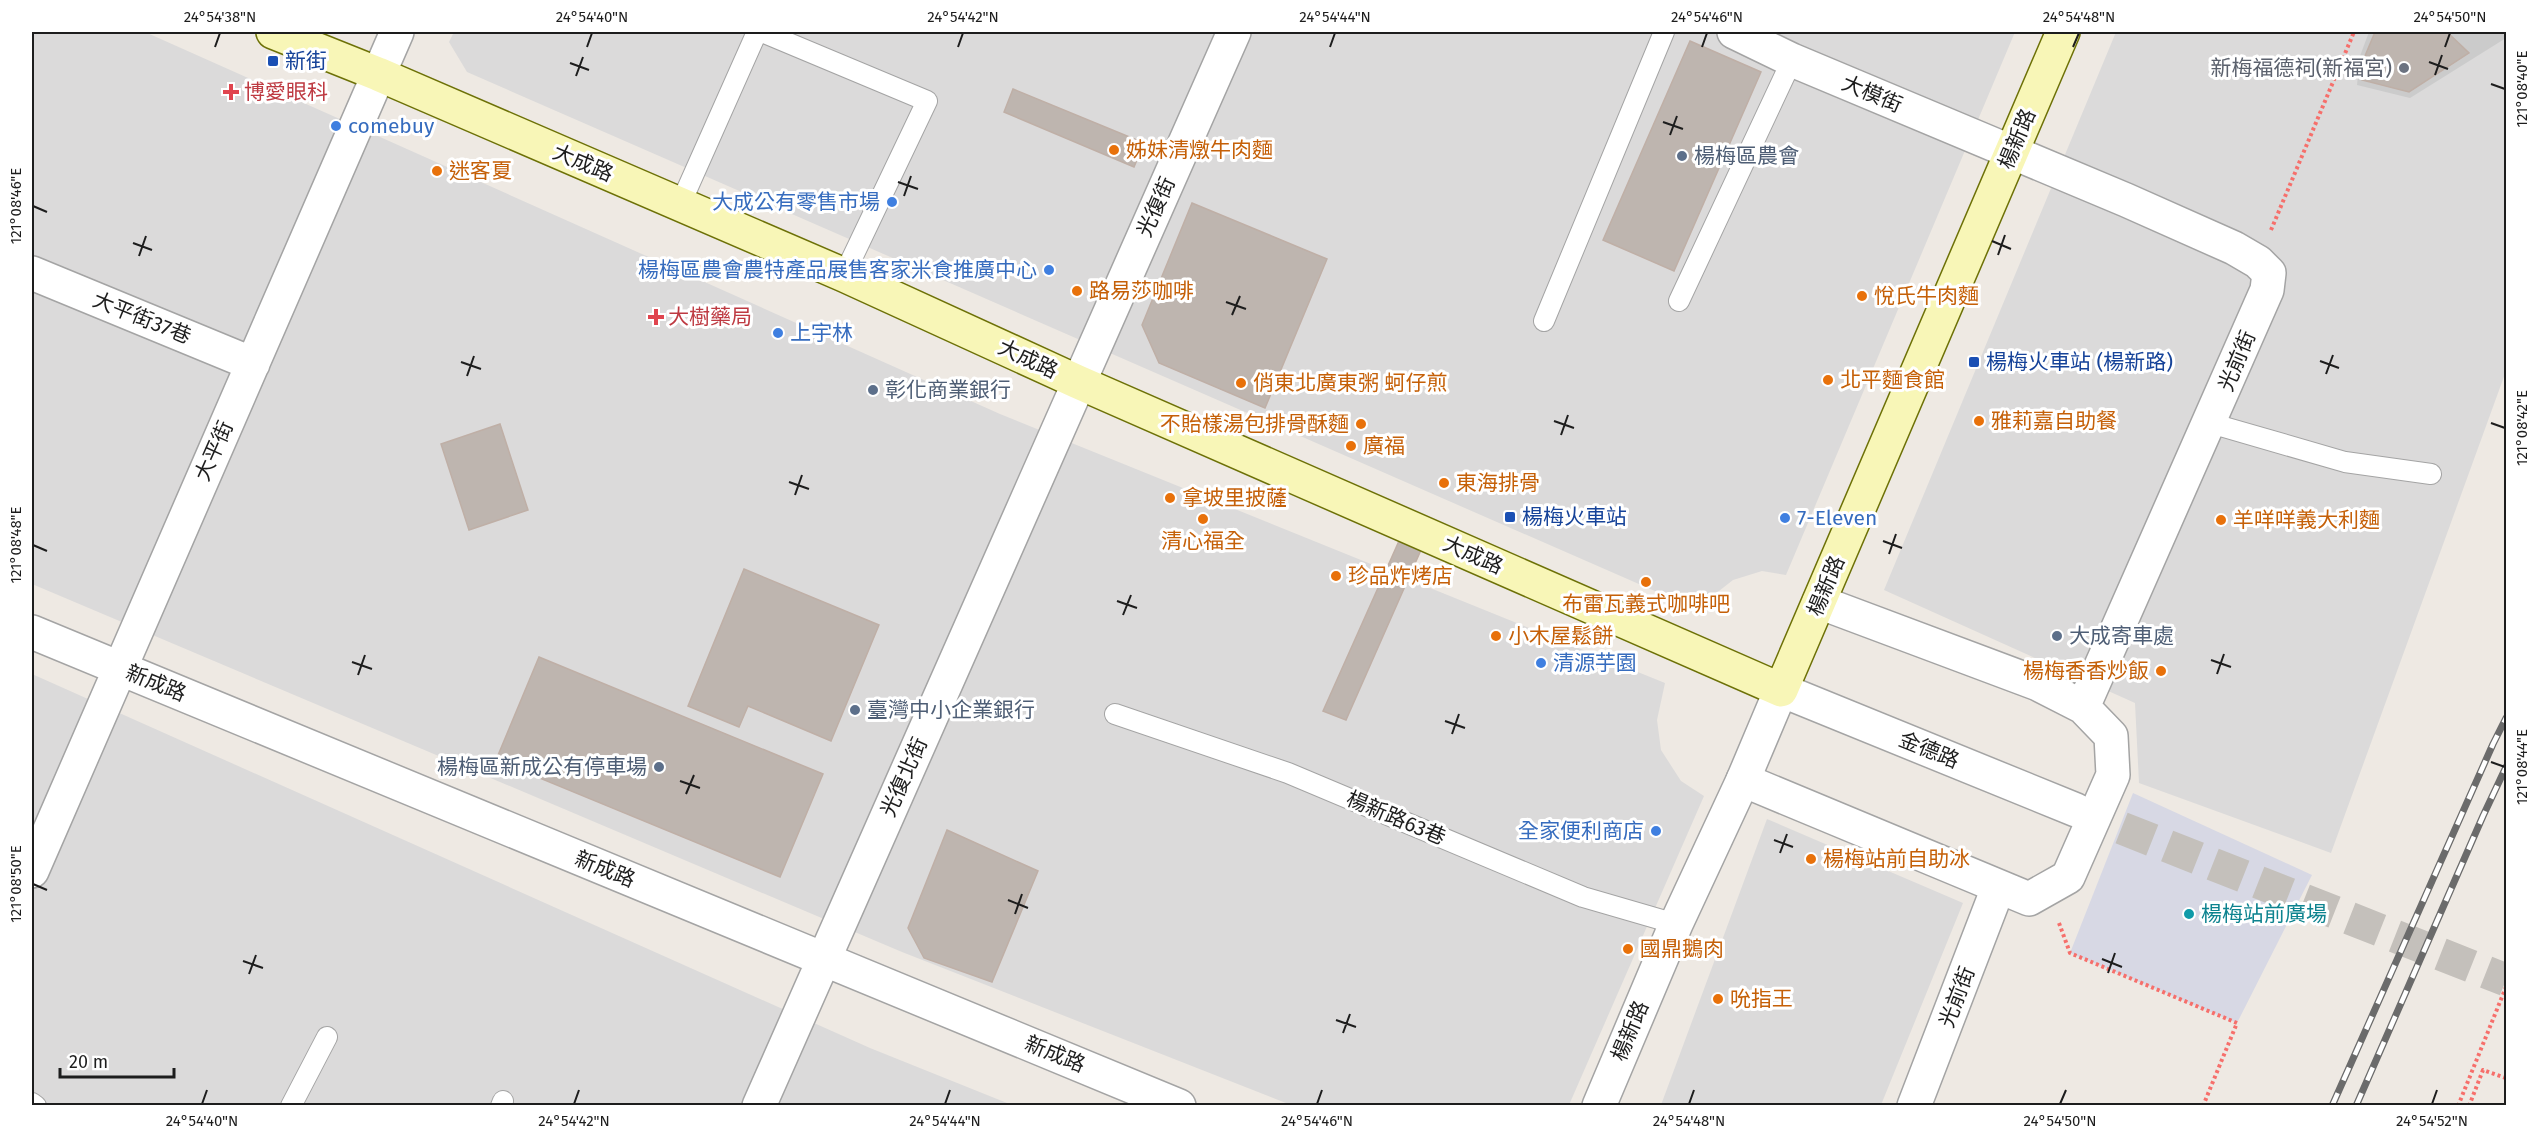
<svg xmlns="http://www.w3.org/2000/svg" width="2538" height="1137" viewBox="0 0 2538 1137" font-family="'Fira Sans','Noto Sans TC',sans-serif">
<rect width="100%" height="100%" fill="#eee9e3"/>
<path fill="#dbdada" d="M 32,32 L 145,32 L 1000,414 L 1665,683 L 1657,720 L 1661,750 L 1681,781 L 1704,796 L 1569,1105 L 1291,1105 L 902,952 L 32,584 Z
M 454,32 L 2015,32 L 1786,575 L 1762,571 L 1733,580 L 1696,609 L 467,72 L 449,42 Z
M 2116,32 L 2506,32 L 2506,371 L 2331,853 L 2139,783 L 2135,703 L 1884,590 Z
M 32,674 L 870,1048 L 1012,1105 L 32,1105 Z
M 1767,819 L 1963,903 L 1881,1105 L 1661,1105 Z"/>
<path fill="#cbcbcb" d="M 2369,32 L 2502,32 L 2506,38 L 2410,98 L 2357,85 L 2360,56 Z"/>
<path fill="#d7d8e4" d="M 2133,793 L 2312,875 L 2237,1023 L 2070,953 Z"/>
<path fill="#beb5af" stroke="#bfafa6" stroke-width="1.5" d="M 2375,32 L 2447,32 L 2469,53 L 2409,92 L 2362,80 L 2365,56 Z
M 1690,41 L 1761,72 L 1674,271 L 1603,240 Z
M 1013,89 L 1144,143 L 1134,167 L 1004,112 Z
M 1192,203 L 1327,259 L 1265,408 L 1159,363 L 1142,325 Z
M 500,424 L 528,510 L 469,530 L 441,444 Z
M 1399,541 L 1421,550 L 1346,720 L 1323,711 Z
M 744,569 L 879,625 L 831,741 L 748,706 L 739,727 L 688,706 Z
M 539,657 L 823,774 L 780,877 L 496,760 Z
M 947,830 L 1038,871 L 992,982 L 924,958 L 908,928 Z"/>
<g fill="none" stroke-linecap="round" stroke-linejoin="round">
<path stroke="#c4c0bb" stroke-width="33" stroke-dasharray="33 16" stroke-linecap="butt" d="M 2076,810 L 2506,980"/>
<defs>
<path id="service" d="M 762,32 L 927,101 L 844,275
M 680,205 L 757,32
M 1679,301 L 1792,60
M 1544,321 L 1664,32
M 2210,423 L 2345,462 L 2431,474
M 1115,714 L 1288,773 L 1583,897 L 1676,924
M 32,1103 L 36,1106
M 291,1106 L 327,1037
M 501,1106 L 503,1101"/>
<path id="minor" d="M 1734,32 L 1792,60 L 2126,200 L 2234,248 L 2258,262 L 2269,273 L 2267,290 L 2083,707
M 32,273 L 253,364
M 32,632 L 1179,1106
M 1743,780 L 2029,899 L 2068,877 L 2113,775 L 2111,736 L 2083,707 L 2038,684 L 1819,602
M 32,871 L 397,32
M 759,1106 L 1234,32
M 1914,1106 L 1998,888"/>
<path id="tertiary" d="M 1599,1106 L 1676,924 L 1743,780 L 1781,690 L 2076,810"/>
<path id="secondary" d="M 273,32 L 378,74 L 844,275 L 1078,382 L 1781,690 L 2063,32"/>
</defs>
<use href="#service" stroke="#a4a4a4" stroke-width="22"/>
<use href="#minor" stroke="#a4a4a4" stroke-width="36"/>
<use href="#tertiary" stroke="#a4a4a4" stroke-width="36"/>
<use href="#secondary" stroke="#6d7107" stroke-width="36"/>
<path stroke="#f66f6b" stroke-width="4" stroke-dasharray="3 3" stroke-linecap="butt" d="M 2271,230 L 2354,32
M 2059,923 L 2070,953 L 2237,1023 L 2203,1106
M 2458,1106 L 2506,987
M 2469,1106 L 2483,1070 L 2506,1078"/>
<use href="#service" stroke="#fff" stroke-width="20"/>
<use href="#minor" stroke="#fff" stroke-width="33"/>
<use href="#tertiary" stroke="#fff" stroke-width="33"/>
<use href="#secondary" stroke="#f8f6b7" stroke-width="33"/>
<defs>
<path id="rail" d="M 2332,1106 L 2493,744 L 2506,718
M 2356,1106 L 2483,816 L 2506,767"/>
</defs>
<use href="#rail" stroke="#6b6b6b" stroke-width="7"/>
<use href="#rail" stroke="#fff" stroke-width="4.5" stroke-dasharray="14" stroke-linecap="butt"/>
</g>
<path fill="none" stroke="#1d1d1d" stroke-width="2" d="M 215,47 L 220,33M 587,47 L 592,33M 958,47 L 963,33M 1330,47 L 1335,33M 1702,47 L 1707,33M 2073,47 L 2079,33M 2445,47 L 2450,33M 2429,62 L 2448,69M 570,63 L 589,70M 2435,75 L 2442,55M 576,76 L 583,57M 2491,84 L 2505,89M 1663,122 L 1683,129M 1670,135 L 1677,116M 898,182 L 918,189M 904,196 L 911,176M 33,206 L 47,212M 1992,241 L 2011,249M 133,243 L 152,250M 1998,255 L 2005,235M 139,256 L 146,236M 1226,302 L 1246,309M 1232,315 L 1240,296M 2320,361 L 2339,368M 461,362 L 481,369M 2326,374 L 2333,355M 467,376 L 474,356M 1554,421 L 1574,428M 2491,423 L 2505,428M 1561,435 L 1568,415M 789,482 L 809,489M 795,495 L 802,475M 1883,541 L 1902,548M 33,545 L 47,551M 1889,554 L 1896,534M 1117,601 L 1137,608M 1123,615 L 1131,595M 2211,660 L 2231,667M 352,662 L 372,669M 2217,674 L 2224,654M 358,675 L 365,655M 1445,721 L 1465,728M 1452,734 L 1459,714M 2491,762 L 2505,767M 680,781 L 700,788M 686,794 L 694,775M 1774,840 L 1793,847M 1780,853 L 1787,834M 33,884 L 47,890M 1008,900 L 1028,908M 1015,914 L 1022,894M 2102,959 L 2122,967M 243,961 L 263,968M 2108,973 L 2115,953M 249,974 L 256,955M 1336,1020 L 1356,1027M 1343,1033 L 1350,1014M 202,1104 L 207,1090M 574,1104 L 579,1090M 945,1104 L 950,1090M 1317,1104 L 1322,1090M 1689,1104 L 1694,1090M 2060,1104 L 2066,1090M 2432,1104 L 2437,1090"/>
<g fill="#1a4fb4" stroke="#fff" stroke-width="2">
<rect x="267" y="55" width="12" height="12" rx="3"/>
<rect x="1968" y="356" width="12" height="12" rx="3"/>
<rect x="1504" y="511" width="12" height="12" rx="3"/>
</g>
<circle fill="#6b7280" stroke="#fff" stroke-width="2" cx="2404" cy="68" r="6"/>
<g fill="#e0444e" stroke="#fff" stroke-width="2">
<path d="M228 83h6v6h6v6h-6v6h-6v-6h-6v-6h6z"/>
<path d="M653 308h6v6h6v6h-6v6h-6v-6h-6v-6h6z"/>
</g>
<g fill="#3f7fe0" stroke="#fff" stroke-width="2">
<circle cx="336" cy="126" r="6"/>
<circle cx="892" cy="202" r="6"/>
<circle cx="1049" cy="270" r="6"/>
<circle cx="778" cy="333" r="6"/>
<circle cx="1785" cy="518" r="6"/>
<circle cx="1541" cy="663" r="6"/>
<circle cx="1656" cy="831" r="6"/>
</g>
<g fill="#e8710a" stroke="#fff" stroke-width="2">
<circle cx="1114" cy="150" r="6"/>
<circle cx="437" cy="171" r="6"/>
<circle cx="1077" cy="291" r="6"/>
<circle cx="1862" cy="296" r="6"/>
<circle cx="1828" cy="380" r="6"/>
<circle cx="1241" cy="383" r="6"/>
<circle cx="1979" cy="421" r="6"/>
<circle cx="1361" cy="424" r="6"/>
<circle cx="1351" cy="446" r="6"/>
<circle cx="1444" cy="483" r="6"/>
<circle cx="1170" cy="498" r="6"/>
<circle cx="1203" cy="519" r="6"/>
<circle cx="2221" cy="520" r="6"/>
<circle cx="1336" cy="576" r="6"/>
<circle cx="1646" cy="582" r="6"/>
<circle cx="1496" cy="636" r="6"/>
<circle cx="2161" cy="671" r="6"/>
<circle cx="1811" cy="859" r="6"/>
<circle cx="1628" cy="949" r="6"/>
<circle cx="1718" cy="999" r="6"/>
</g>
<g fill="#5c6f8a" stroke="#fff" stroke-width="2">
<circle cx="1682" cy="156" r="6"/>
<circle cx="873" cy="390" r="6"/>
<circle cx="2057" cy="636" r="6"/>
<circle cx="855" cy="710" r="6"/>
<circle cx="659" cy="767" r="6"/>
</g>
<circle fill="#0f9aa8" stroke="#fff" stroke-width="2" cx="2189" cy="914" r="6"/>
<g text-anchor="middle" stroke-width="6" stroke-linejoin="round" paint-order="stroke">
<g font-size="21" fill="#164399" stroke="#fff" text-anchor="start">
<text x="285" y="68">新街</text>
<text x="1986" y="369">楊梅火車站 (楊新路)</text>
<text x="1522" y="524">楊梅火車站</text>
</g>
<g font-size="21" fill="#5b616d" stroke="#fff" text-anchor="end">
<text x="2392" y="75">新梅福德祠(新福宮)</text>
</g>
<g font-size="21" fill="#be3a42" stroke="#fff" text-anchor="start">
<text x="244" y="99">博愛眼科</text>
<text x="668" y="324">大樹藥局</text>
</g>
<g font-size="21" fill="#1d1d1d" stroke="#fff">
<text transform="translate(1872 94) rotate(23)" y="7">大模街</text>
<text transform="translate(2017 139) rotate(-67)" y="7">楊新路</text>
<text transform="translate(583 163) rotate(23)" y="7">大成路</text>
<text transform="translate(1156 207) rotate(-66)" y="7">光復街</text>
<text transform="translate(142 318) rotate(22)" y="7">大平街37巷</text>
<text transform="translate(1028 359) rotate(25)" y="7">大成路</text>
<text transform="translate(2237 361) rotate(-67)" y="7">光前街</text>
<text transform="translate(214 451) rotate(-66)" y="7">大平街</text>
<text transform="translate(1473 555) rotate(24)" y="7">大成路</text>
<text transform="translate(1826 586) rotate(-67)" y="7">楊新路</text>
<text transform="translate(156 683) rotate(22)" y="7">新成路</text>
<text transform="translate(1929 750) rotate(22)" y="7">金德路</text>
<text transform="translate(904 777) rotate(-66)" y="7">光復北街</text>
<text transform="translate(1396 818) rotate(23)" y="7">楊新路63巷</text>
<text transform="translate(605 869) rotate(22)" y="7">新成路</text>
<text transform="translate(1957 997) rotate(-69)" y="7">光前街</text>
<text transform="translate(1630 1031) rotate(-67)" y="7">楊新路</text>
<text transform="translate(1055 1054) rotate(22)" y="7">新成路</text>
</g>
<g font-size="21" fill="#366cbe" stroke="#fff" text-anchor="start">
<text x="348" y="133">comebuy</text>
<text x="880" y="209" text-anchor="end">大成公有零售市場</text>
<text x="1037" y="277" text-anchor="end">楊梅區農會農特產品展售客家米食推廣中心</text>
<text x="790" y="340">上宇林</text>
<text x="1797" y="525">7-Eleven</text>
<text x="1553" y="670">清源芋園</text>
<text x="1644" y="838" text-anchor="end">全家便利商店</text>
</g>
<g font-size="21" fill="#c56008" stroke="#fff" text-anchor="start">
<text x="1126" y="157">姊妹清燉牛肉麵</text>
<text x="449" y="178">迷客夏</text>
<text x="1089" y="298">路易莎咖啡</text>
<text x="1874" y="303">悅氏牛肉麵</text>
<text x="1840" y="387">北平麵食館</text>
<text x="1253" y="390">俏東北廣東粥 蚵仔煎</text>
<text x="1991" y="428">雅莉嘉自助餐</text>
<text x="1349" y="431" text-anchor="end">不貽樣湯包排骨酥麵</text>
<text x="1363" y="453">廣福</text>
<text x="1456" y="490">東海排骨</text>
<text x="1182" y="505">拿坡里披薩</text>
<text x="2233" y="527">羊咩咩義大利麵</text>
<text x="1203" y="548" text-anchor="middle">清心福全</text>
<text x="1348" y="583">珍品炸烤店</text>
<text x="1646" y="611" text-anchor="middle">布雷瓦義式咖啡吧</text>
<text x="1508" y="643">小木屋鬆餅</text>
<text x="2149" y="678" text-anchor="end">楊梅香香炒飯</text>
<text x="1823" y="866">楊梅站前自助冰</text>
<text x="1640" y="956">國鼎鵝肉</text>
<text x="1730" y="1006">吮指王</text>
</g>
<g font-size="21" fill="#4e5e75" stroke="#fff" text-anchor="start">
<text x="1694" y="163">楊梅區農會</text>
<text x="885" y="397">彰化商業銀行</text>
<text x="2069" y="643">大成寄車處</text>
<text x="867" y="717">臺灣中小企業銀行</text>
<text x="647" y="774" text-anchor="end">楊梅區新成公有停車場</text>
</g>
<g font-size="21" fill="#0d838f" stroke="#fff" text-anchor="start">
<text x="2201" y="921">楊梅站前廣場</text>
</g>
</g>
<rect width="2538" height="1137" fill="none" stroke="#ffffff" stroke-width="66"/>
<path d="M60 1068v9h114v-9" fill="none" stroke="#1d1d1d" stroke-width="3"/>
<text x="69" y="1068" font-size="18" fill="#1d1d1d" stroke="#ffffff" stroke-width="4.5" paint-order="stroke">20 m</text>
<rect x="33" y="33" width="2472" height="1071" fill="none" stroke="#1d1d1d" stroke-width="2"/>
<g font-size="15" text-anchor="middle" fill="#1d1d1d">
<text x="220" y="22">24°54'38"N</text>
<text x="592" y="22">24°54'40"N</text>
<text x="963" y="22">24°54'42"N</text>
<text x="1335" y="22">24°54'44"N</text>
<text x="1707" y="22">24°54'46"N</text>
<text x="2079" y="22">24°54'48"N</text>
<text x="2450" y="22">24°54'50"N</text>
<text transform="translate(2522 89) rotate(-90)" y="5">121°08'40"E</text>
<text transform="translate(16 206) rotate(-90)" y="5">121°08'46"E</text>
<text transform="translate(2522 428) rotate(-90)" y="5">121°08'42"E</text>
<text transform="translate(16 545) rotate(-90)" y="5">121°08'48"E</text>
<text transform="translate(2522 767) rotate(-90)" y="5">121°08'44"E</text>
<text transform="translate(16 884) rotate(-90)" y="5">121°08'50"E</text>
<text x="202" y="1126">24°54'40"N</text>
<text x="574" y="1126">24°54'42"N</text>
<text x="945" y="1126">24°54'44"N</text>
<text x="1317" y="1126">24°54'46"N</text>
<text x="1689" y="1126">24°54'48"N</text>
<text x="2060" y="1126">24°54'50"N</text>
<text x="2432" y="1126">24°54'52"N</text>
</g>
</svg>
